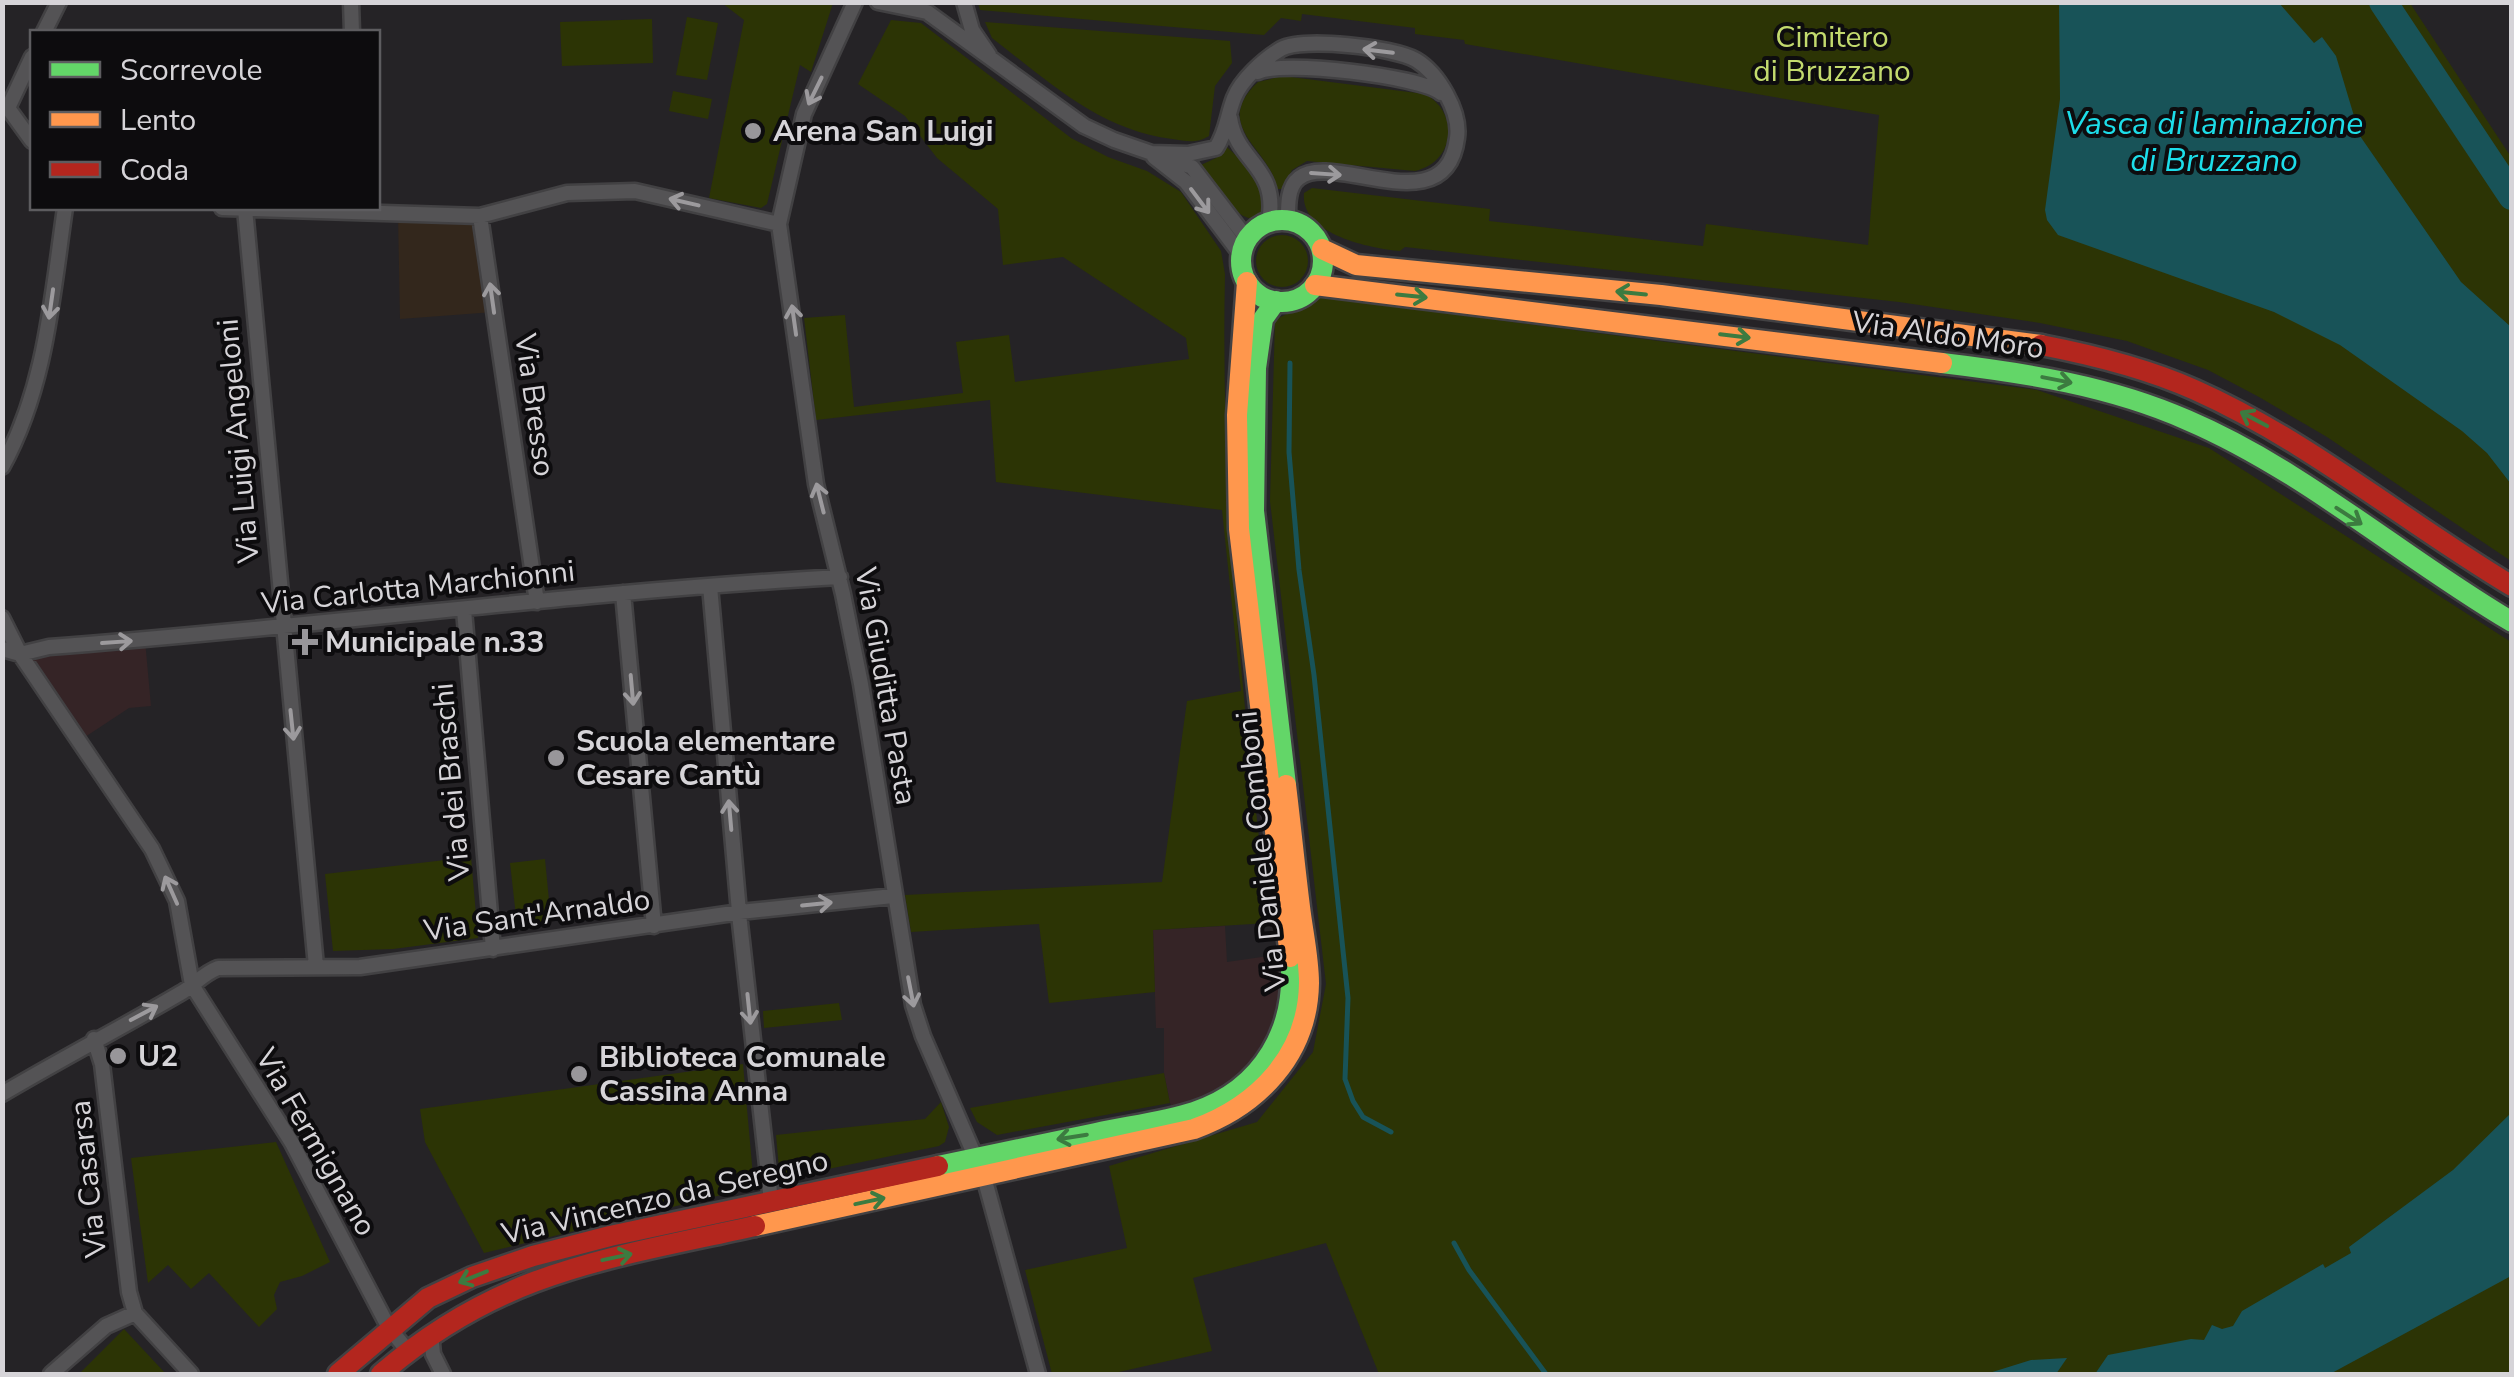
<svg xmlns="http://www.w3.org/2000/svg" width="2514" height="1377" viewBox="0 0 2514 1377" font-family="'Nunito Sans',sans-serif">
<rect width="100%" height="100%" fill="#252326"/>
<path fill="#352426" d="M 145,640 L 151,706 L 129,708 L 79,741 L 20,654 Z
M 1225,926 L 1227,962 L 1290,953 L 1293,982 L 1267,1062 L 1177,1116 L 1170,1103 L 1164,1073 L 1164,1028 L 1156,1028 L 1153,930 Z"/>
<path fill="#33271c" d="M 398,214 L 480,216 L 494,312 L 400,319 Z"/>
<path fill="#2c3405" d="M 722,3 L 833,3 L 811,72 L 800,65 L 767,204 L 761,208 L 709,198 L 744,20 Z
M 978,3 L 2410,3 L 2511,157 L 2511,561 L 2327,437 L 2259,397 L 2208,370 L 2127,341 L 2040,323 L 1899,302 L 1405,247 L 1400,251 C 1369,248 1300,234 1304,193 L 1312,188 L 1490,209 L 1489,221 L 1703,246 L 1706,224 L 1868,245 L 1879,115 L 1465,44 L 1464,40 L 1415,34 L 1415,28 L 1302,14 L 1301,21 L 1281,18 L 1264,35 L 980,10 Z
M 687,17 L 718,23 L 707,80 L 676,75 Z
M 652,19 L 653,63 L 562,66 L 560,22 Z
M 891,20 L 921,23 L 1071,138 L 1108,157 L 1147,171 L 1181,192 L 1221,251 L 1225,274 C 1220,492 1243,707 1269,923 L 1153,930 L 1155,992 L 1049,1003 L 1039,924 L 911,932 L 905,895 L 1162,882 L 1187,701 L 1241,691 L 1222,510 L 996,482 L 990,400 L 816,420 L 804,318 L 845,315 L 854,407 L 963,393 L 956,342 L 1009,335 L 1015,382 L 1189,359 L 1186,338 L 1063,257 L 1003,265 L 998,209 L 937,158 L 905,116 L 858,84 Z
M 985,22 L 1230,41 L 1232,63 L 1215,86 L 1209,136 C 1196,144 1186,141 1172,139 C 1099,130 1048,81 992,38 Z
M 1283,76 L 1425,94 C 1460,113 1455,162 1415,171 L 1307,161 L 1292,170 L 1283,189 L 1277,189 C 1271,148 1210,127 1258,82 Z
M 673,91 L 712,99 L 708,119 L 669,111 Z
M 1227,147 C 1246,165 1276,191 1258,219 C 1234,222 1215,183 1201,165 L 1216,158 Z
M1256 261a26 26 0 1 1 52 0a26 26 0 1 1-52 0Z
M 1319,297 L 2037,390 L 2209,448 L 2511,642 L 2511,1374 L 1379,1374 L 1326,1243 L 1193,1278 L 1212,1351 L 1110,1374 L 1052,1374 L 1025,1270 L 1127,1248 L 1109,1166 L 1257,1122 L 1313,1052 L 1326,984 L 1270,501 L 1275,320 Z
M 471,857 L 478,938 L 393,949 L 333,951 L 325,874 Z
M 545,859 L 551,921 L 517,925 L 510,863 Z
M 839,1003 L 842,1020 L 764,1028 L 763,1011 Z
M 743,1064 L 754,1187 L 484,1253 L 425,1142 L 420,1109 Z
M 1164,1073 L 1170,1103 L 997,1135 L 977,1122 L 970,1108 Z
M 941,1102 L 949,1127 L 945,1142 L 939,1146 L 780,1179 L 776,1135 L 925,1119 Z
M 276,1142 L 330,1262 L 302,1276 L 280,1282 L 274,1295 L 277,1309 L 259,1327 L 209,1273 L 191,1289 L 168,1265 L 148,1283 L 131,1158 Z
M 124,1329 L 166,1374 L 79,1374 Z"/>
<path fill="#185358" d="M 2059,3 L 2279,3 L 2314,43 L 2322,37 L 2336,56 L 2360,136 L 2461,282 L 2511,327 L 2511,484 L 2487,453 L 2462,431 L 2340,345 L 2274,312 L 2058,235 L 2047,220 L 2045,210 L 2060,99 Z
M 2511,1113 L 2511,1276 L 2330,1374 L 2095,1374 L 2108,1355 L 2191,1339 L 2204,1340 L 2212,1325 L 2222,1329 L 2233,1326 L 2242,1311 L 2323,1264 L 2325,1268 L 2351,1253 L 2349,1247 L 2453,1170 Z
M 2067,1358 L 2056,1374 L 1986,1374 L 2031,1360 Z"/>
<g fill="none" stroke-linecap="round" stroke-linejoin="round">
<path stroke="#185358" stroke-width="5" d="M 1290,363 L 1289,452 L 1299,570 L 1314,675 L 1348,998 L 1345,1079 L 1353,1101 L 1363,1117 L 1391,1132
M 1454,1243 L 1469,1270 L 1546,1374"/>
<path stroke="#185358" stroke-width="28" d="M 2383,2 L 2512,196"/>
<defs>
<path id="street" d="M 351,2 L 352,32
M 855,2 L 804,114 L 779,224 L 816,484 L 843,594 L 861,684 L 913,1005 L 923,1036 L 984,1177 L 1038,1374
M 878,2 L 927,12 L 1084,126 L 1114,140 L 1192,167 L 1248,240
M 964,2 L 972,30 L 989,55
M 44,32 L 59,2
M 1258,72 C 1282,60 1420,76 1441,93
M 8,108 L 32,57
M 8,108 L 32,141
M 1230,118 C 1237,164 1279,165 1269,223
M 1150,153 L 1188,154 L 1216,148 C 1227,131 1227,116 1234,98 C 1241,80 1264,59 1281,49 C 1302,37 1394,47 1416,60 C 1438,73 1461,112 1457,138 C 1446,226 1333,150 1299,178 C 1287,187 1288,207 1288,221
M 1154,157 L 1186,182 L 1242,256
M 222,208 L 480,216 L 567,193 L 635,191 L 779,224
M 245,209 L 316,966
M 480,216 L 537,602
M 2,467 C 46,387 52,297 65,208
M 710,586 L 740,923 L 771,1201
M 623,593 L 654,926
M 464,610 L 493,949
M 2,618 L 20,654 L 152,849 L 177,901 L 192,985 L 292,1143 L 389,1328 L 408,1351
M 2,649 L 20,654 L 49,647 C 313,627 575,592 840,577
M 94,1039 L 102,1064 L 129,1292 L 135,1313 L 191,1374
M 2,1094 C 61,1059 121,1028 179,994 C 194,986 202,974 218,968 L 360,967 L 740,912 L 893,896
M 431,1333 L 433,1354 L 443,1374
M 51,1374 L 106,1326 L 135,1313"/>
<path id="fast" d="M1241 261a41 41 0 1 1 82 0a41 41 0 1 1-82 0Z
M 1276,301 L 1263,319 L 1256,368 L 1254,511 L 1286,785
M 1942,363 C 2026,373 2110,386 2187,420 C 2304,470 2403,558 2512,622
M 938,1166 C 990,1155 1043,1144 1096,1133 C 1128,1126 1163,1122 1194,1112 C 1263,1089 1298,1028 1290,957"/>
<path id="slow" d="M 1322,249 L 1356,265 L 1661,295 L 2041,345
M 1247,282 L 1237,415 L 1239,529 L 1290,957
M 1315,285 L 1942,363
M 755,1226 L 1194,1129 C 1258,1106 1308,1055 1309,983 C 1309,958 1303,932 1300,907 C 1295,867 1291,826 1286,785"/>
<path id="jam" d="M 2041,345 C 2093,355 2146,368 2195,390 C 2309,441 2405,522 2512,586
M 338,1374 L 428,1298 L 472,1277 L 533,1256 L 610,1236 L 938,1166
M 381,1374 C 500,1271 607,1259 755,1226"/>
</defs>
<use href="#street" stroke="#424143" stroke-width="19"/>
<use href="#fast" stroke="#424143" stroke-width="25"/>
<use href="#slow" stroke="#424143" stroke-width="25"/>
<use href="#jam" stroke="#424143" stroke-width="25"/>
<use href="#street" stroke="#545355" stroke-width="14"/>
<use href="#fast" stroke="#63d668" stroke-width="20"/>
<use href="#slow" stroke="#ff974d" stroke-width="20"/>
<use href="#jam" stroke="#b3261e" stroke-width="20"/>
</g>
<defs><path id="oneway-shaft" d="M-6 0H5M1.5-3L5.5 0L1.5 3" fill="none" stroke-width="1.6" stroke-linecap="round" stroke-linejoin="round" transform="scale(2.5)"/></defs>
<g stroke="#9c9a9d">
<use href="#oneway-shaft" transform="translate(1378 51) rotate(-173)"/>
<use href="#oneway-shaft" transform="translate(815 91) rotate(116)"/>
<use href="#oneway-shaft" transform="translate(1326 174) rotate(4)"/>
<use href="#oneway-shaft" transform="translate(1200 201) rotate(53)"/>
<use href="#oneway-shaft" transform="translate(684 202) rotate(-167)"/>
<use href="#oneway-shaft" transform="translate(492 298) rotate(-98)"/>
<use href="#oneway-shaft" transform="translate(51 304) rotate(98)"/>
<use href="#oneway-shaft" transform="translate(794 320) rotate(-98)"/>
<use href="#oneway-shaft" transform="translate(820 498) rotate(-104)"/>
<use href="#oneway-shaft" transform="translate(117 642) rotate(-4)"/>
<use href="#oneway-shaft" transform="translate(632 690) rotate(85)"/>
<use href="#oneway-shaft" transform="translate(292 725) rotate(84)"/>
<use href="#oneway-shaft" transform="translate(730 815) rotate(-95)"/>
<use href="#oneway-shaft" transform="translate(171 890) rotate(-114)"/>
<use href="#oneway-shaft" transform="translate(817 904) rotate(-6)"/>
<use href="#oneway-shaft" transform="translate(911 992) rotate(79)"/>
<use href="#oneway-shaft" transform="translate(749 1009) rotate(84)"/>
<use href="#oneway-shaft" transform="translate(144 1013) rotate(-28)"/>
</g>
<g stroke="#3c7b40">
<use href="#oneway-shaft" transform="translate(1631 293) rotate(-174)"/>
<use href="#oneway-shaft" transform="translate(1412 296) rotate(6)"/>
<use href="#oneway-shaft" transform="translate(1735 336) rotate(7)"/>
<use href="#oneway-shaft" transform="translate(2057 380) rotate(11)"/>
<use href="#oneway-shaft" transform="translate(2254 419) rotate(-152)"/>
<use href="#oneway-shaft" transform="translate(2349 516) rotate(33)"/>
<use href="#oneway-shaft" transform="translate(1072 1137) rotate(171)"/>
<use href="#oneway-shaft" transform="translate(870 1201) rotate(-12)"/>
<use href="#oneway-shaft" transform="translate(617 1257) rotate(-12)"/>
<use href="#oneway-shaft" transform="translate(473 1277) rotate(158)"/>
</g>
<g fill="#98969a" stroke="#0d0c0e" stroke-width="4">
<circle cx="753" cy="131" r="10"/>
<path d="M300 627h10v10h10v10h-10v10h-10v-10h-10v-10h10z"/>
<circle cx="556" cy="758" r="10"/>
<circle cx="118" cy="1056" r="10"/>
<circle cx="579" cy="1074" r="10"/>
</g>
<g text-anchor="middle" stroke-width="8" stroke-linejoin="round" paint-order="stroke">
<g font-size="30" fill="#c3da6e" stroke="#0d0c0e">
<text x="1832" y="47">Cimitero<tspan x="1832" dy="34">di Bruzzano</tspan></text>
</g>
<g font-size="30" font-weight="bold" fill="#d6d4d8" stroke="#0d0c0e" text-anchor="start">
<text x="773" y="141">Arena San Luigi</text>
<text x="325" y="652">Municipale n.33</text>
<text x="576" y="751">Scuola elementare<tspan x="576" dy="34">Cesare Cantù</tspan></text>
<text x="138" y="1066">U2</text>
<text x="599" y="1067">Biblioteca Comunale<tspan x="599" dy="34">Cassina Anna</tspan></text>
</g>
<g font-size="30" fill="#d6d4d8" stroke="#0d0c0e">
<text transform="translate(1948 335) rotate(8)" y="10">Via Aldo Moro</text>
<text transform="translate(535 405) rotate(82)" y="10">Via Bresso</text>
<text transform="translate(238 441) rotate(-95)" y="10">Via Luigi Angeloni</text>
<text transform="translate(418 587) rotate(-6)" y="10">Via Carlotta Marchionni</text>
<text transform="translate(886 686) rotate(80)" y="10">Via Giuditta Pasta</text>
<text transform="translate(451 782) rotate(-95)" y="10">Via dei Braschi</text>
<text transform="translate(1261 851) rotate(-96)" y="10">Via Daniele Comboni</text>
<text transform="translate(537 915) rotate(-8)" y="10">Via Sant'Arnaldo</text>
<text transform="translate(316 1142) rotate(60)" y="10">Via Fermignano</text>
<text transform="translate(88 1179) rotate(-96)" y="10">Via Casarsa</text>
<text transform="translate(665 1197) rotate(-13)" y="10">Via Vincenzo da Seregno</text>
</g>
<g font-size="32" font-style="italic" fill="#1ddde9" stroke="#0d0c0e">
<text x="2214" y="134">Vasca di laminazione<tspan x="2214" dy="37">di Bruzzano</tspan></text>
</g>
</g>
<rect width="2514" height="1377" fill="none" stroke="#d6d4d8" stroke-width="10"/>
<rect x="30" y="30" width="350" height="180" fill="#0d0c0e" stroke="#5d5c5f" stroke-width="2.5"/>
<rect x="50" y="62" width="50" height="15" fill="#63d668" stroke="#5d5c5f" stroke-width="2.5"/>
<text x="120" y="80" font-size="30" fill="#d6d4d8">Scorrevole</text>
<rect x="50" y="112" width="50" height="15" fill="#ff974d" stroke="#5d5c5f" stroke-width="2.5"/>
<text x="120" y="130" font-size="30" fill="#d6d4d8">Lento</text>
<rect x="50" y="162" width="50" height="15" fill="#b3261e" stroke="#5d5c5f" stroke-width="2.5"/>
<text x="120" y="180" font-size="30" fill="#d6d4d8">Coda</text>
</svg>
